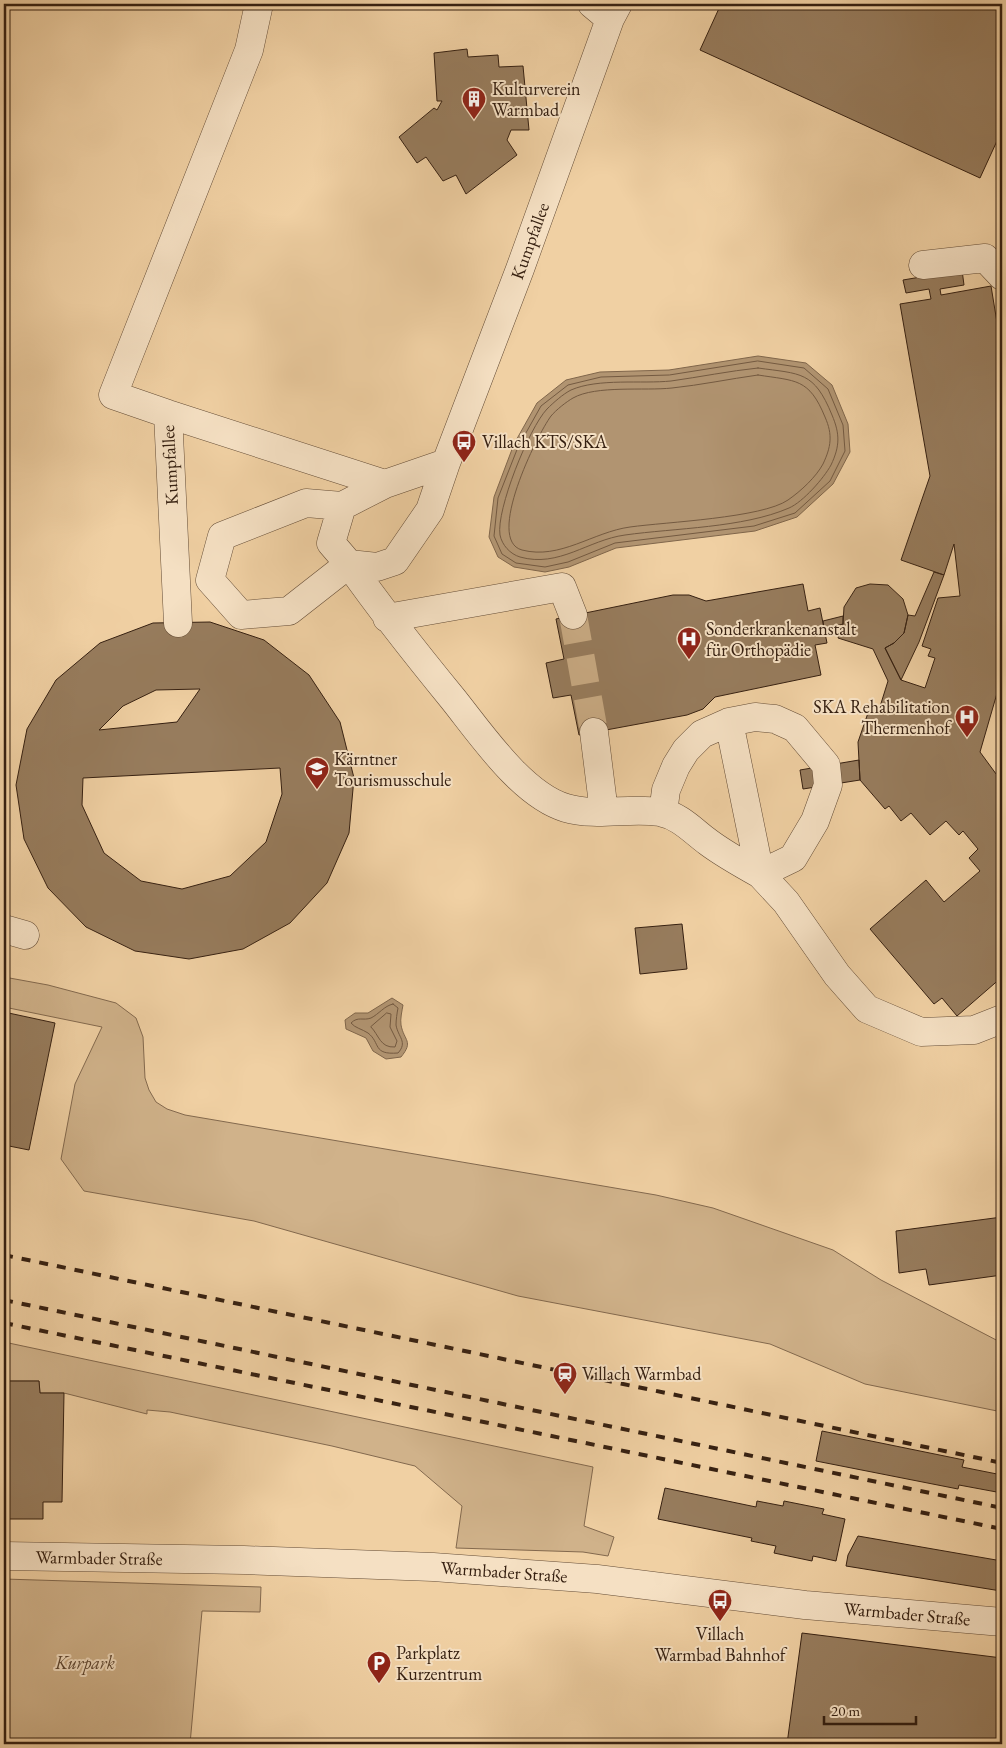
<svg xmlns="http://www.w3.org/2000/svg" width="1006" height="1748" viewBox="0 0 1006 1748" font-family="'EB Garamond',serif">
<rect width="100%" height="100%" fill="#f0d0a3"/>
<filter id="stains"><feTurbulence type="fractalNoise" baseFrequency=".004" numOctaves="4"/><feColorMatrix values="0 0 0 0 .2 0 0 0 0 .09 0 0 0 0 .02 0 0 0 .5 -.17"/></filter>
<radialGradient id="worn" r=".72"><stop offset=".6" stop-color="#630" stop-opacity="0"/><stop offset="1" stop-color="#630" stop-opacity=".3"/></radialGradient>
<path fill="#d0b28a" stroke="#83694e" d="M 4,977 L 48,985 L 116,1003 L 136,1018 L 143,1037 L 145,1078 L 149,1090 L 156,1102 L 167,1109 L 185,1115 L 656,1195 L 713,1208 L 833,1250 L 881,1280 L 1002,1343 L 1002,1412 L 865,1384 L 770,1344 L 518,1296 L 254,1221 L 84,1191 L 61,1159 L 75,1084 L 102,1027 L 4,1007 Z
M 4,1342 L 593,1467 L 584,1526 L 614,1537 L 608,1556 L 583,1552 L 456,1548 L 462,1506 L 415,1466 L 332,1446 L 170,1412 L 147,1410 L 147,1414 L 64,1393 L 40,1393 L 39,1381 L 4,1381 Z
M 4,1579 L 261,1587 L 260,1612 L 202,1611 L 190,1744 L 4,1744 Z"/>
<path fill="#b19471" stroke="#80664b" d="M 758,356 L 806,363 L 832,385 L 848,424 L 850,452 L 833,484 L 797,517 L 755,531 L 616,548 L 569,567 L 545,572 L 514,567 L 498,557 L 489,537 L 494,497 L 514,444 L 537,403 L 566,380 L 600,372 L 669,370 Z
M 392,998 L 403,1005 C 402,1011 400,1019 401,1025 C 404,1041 414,1041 401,1057 L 386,1059 L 373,1051 L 366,1038 L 346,1029 L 345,1020 L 355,1013 L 368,1013 Z"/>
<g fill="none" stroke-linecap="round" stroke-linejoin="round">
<path stroke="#745a41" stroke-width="1" d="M 758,361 L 804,368 L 828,389 L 843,425 L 845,451 L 830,481 L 795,513 L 754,526 L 615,543 L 568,562 L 545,567 L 516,563 L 502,554 L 494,536 L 498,498 L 518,447 L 541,406 L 568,385 L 601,377 L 669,375 Z
M 758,368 C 801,374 814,371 832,415 C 840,434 840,446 831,465 C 824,478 803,502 789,508 C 743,528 675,528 625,535 C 588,540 559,568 520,557 C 510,554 502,545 500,535 C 496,510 529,428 547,409 C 553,403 563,394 571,390 C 598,378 642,384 671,381 C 700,377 729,371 758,368 Z
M 758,375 C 796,381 809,378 825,417 C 833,435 831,447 823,464 C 816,477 801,491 788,500 C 762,518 666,522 630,527 C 593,532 560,560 522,550 C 485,540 537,435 551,416 C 556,410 566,402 573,398 C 596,385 645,391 672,388 C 701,385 729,379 758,375 Z
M 393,1004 L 398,1008 C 397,1013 396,1020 396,1025 C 398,1037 408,1042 398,1053 C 372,1055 381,1043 368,1033 C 362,1029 355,1028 351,1023 C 358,1016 363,1021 371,1018 C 379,1014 384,1006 393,1004 Z
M 387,1013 L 391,1014 L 390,1027 L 397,1041 L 395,1047 C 380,1048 379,1035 371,1027 Z"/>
</g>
<path fill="#977c5d" stroke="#362011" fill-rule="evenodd" d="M 721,4 L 1002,4 L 1002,130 L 980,178 L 700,50 Z
M 467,49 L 468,57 L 498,55 L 499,67 L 523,66 L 529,130 L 511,130 L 507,140 L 517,155 L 466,194 L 456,175 L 443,181 L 426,157 L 417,163 L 399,137 L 434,108 L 437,110 L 442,101 L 437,101 L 434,53 Z
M 962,270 L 964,285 L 940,289 L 941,295 L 991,286 L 1002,353 L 1002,676 L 980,752 L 1002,782 L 1002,977 L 957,1016 L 942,998 L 934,1004 L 870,929 L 926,880 L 944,902 L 980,871 L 969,858 L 978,849 L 963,831 L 959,835 L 946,821 L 930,835 L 911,813 L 901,821 L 889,806 L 885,809 L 860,780 L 858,742 L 869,710 L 878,713 L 888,681 L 873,649 L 838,638 L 843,624 L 844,607 L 856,588 L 870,584 L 888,585 L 903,599 L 908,615 L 904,633 L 894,643 L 885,648 L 901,680 L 925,688 L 935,658 L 928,656 L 931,649 L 922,646 L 938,598 L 960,596 L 954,544 L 944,575 L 901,560 L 930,476 L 900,304 L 931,299 L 929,289 L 906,293 L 903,280 Z
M 934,572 L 944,575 L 919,642 L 901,680 L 885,648 L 894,643 L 904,633 L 908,615 L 915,616 Z
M 803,584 L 808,611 L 820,608 L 827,643 L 815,645 L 821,675 L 715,697 L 703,709 L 687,715 L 579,735 L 571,695 L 553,698 L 546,663 L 564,659 L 556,619 L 673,595 L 689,595 L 706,601 Z
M 843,616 L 843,624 L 824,629 L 823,621 Z
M 210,622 L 264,640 L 309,675 L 340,722 L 354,778 L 349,833 L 327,883 L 290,923 L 243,949 L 189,959 L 135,951 L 86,927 L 48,888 L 24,839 L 16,785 L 27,729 L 56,680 L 100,643 L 153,623 ZM 200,689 L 177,722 L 99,730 L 123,706 L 156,690 ZM 280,768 L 282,794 L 266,842 L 230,876 L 182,889 L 141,881 L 104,853 L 82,805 L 83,778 Z
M 859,760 L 860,780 L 803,789 L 800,770 Z
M 682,924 L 687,969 L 640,974 L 635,928 Z
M 4,1012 L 55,1023 L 29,1150 L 4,1145 L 4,1057 L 6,1048 L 4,1047 Z
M 1002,1217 L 1002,1275 L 929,1285 L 926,1269 L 899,1273 L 896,1231 Z
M 4,1381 L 39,1381 L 40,1393 L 64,1393 L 62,1502 L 43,1502 L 43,1519 L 4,1519 Z
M 822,1431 L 964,1460 L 962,1467 L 1002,1475 L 1002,1493 L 959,1485 L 958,1489 L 816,1461 Z
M 665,1488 L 756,1507 L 757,1501 L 783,1506 L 784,1501 L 824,1509 L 822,1514 L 845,1519 L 836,1561 L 813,1556 L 812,1561 L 774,1553 L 776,1546 L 751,1541 L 752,1538 L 658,1519 Z
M 858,1536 L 1002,1561 L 1001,1591 L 846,1566 L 848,1555 Z
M 802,1633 L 1002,1658 L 1002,1744 L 787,1744 Z"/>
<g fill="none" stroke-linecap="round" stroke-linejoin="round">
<path stroke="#cbad86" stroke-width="28" stroke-dasharray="28 14" stroke-linecap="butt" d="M 573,615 L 594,732"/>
<defs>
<path id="minor" d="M 592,4 L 610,19
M 923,265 L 985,258 L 1002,276
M 168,414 L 113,395 L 249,50 L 259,4
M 446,463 L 385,484 L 342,506 L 331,543 L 349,564 L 377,567 L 395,561 L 430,510 L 446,463 L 520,269 L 610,19 L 618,4
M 342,506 L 306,503 L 222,536 L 210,580 L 241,615 L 289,611 L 349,564 C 382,611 417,655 453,699 C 481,734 522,795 566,808 C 597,817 630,807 660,812 C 680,816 693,831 708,842 C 724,854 742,864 760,874 L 793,858 L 815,821 L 828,785 L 826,765 L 795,728 L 775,719 L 755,717 L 729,722 L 702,734 L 686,750 L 676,766 L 666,790 L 663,813
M 387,618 L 562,587 L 573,615
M 178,623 L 168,414 L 385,484
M 729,722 L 760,874 L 786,902 L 837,975 L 867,1009 L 921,1032 L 974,1030 L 1002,1019
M 594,732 L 604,812
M 4,929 L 25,935
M 4,1556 L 244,1560 L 433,1567 L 597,1579 L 805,1605 L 1002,1622"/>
</defs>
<use href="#minor" stroke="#644c36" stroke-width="29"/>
<use href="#minor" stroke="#f5e0c3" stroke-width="28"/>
<path stroke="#362011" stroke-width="4" stroke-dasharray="9 9" stroke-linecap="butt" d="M 4,1255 L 1002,1463
M 4,1300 L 1002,1508
M 4,1323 L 1002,1529"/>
</g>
<defs>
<symbol id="building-pin" viewBox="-11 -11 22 30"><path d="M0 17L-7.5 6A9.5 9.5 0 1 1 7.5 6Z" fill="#8f2418" stroke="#f5e0c3"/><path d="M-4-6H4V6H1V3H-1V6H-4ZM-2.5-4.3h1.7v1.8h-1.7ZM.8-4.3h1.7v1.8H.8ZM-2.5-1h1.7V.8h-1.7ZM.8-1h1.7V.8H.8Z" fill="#fff"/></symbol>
<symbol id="bus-pin" viewBox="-11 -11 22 30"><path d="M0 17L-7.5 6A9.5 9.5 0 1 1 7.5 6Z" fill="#8f2418" stroke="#f5e0c3"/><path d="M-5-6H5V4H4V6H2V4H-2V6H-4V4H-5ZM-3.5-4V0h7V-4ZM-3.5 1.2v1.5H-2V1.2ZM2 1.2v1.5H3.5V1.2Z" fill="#fff"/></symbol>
<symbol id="hospital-pin" viewBox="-11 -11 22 30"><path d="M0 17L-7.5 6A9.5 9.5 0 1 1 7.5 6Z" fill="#8f2418" stroke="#f5e0c3"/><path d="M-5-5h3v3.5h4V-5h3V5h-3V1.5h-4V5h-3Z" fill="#fff"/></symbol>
<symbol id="school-pin" viewBox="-11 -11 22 30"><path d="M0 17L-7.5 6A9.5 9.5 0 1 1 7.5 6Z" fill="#8f2418" stroke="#f5e0c3"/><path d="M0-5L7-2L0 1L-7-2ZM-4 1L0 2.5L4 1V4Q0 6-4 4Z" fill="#fff"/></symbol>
<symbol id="station-pin" viewBox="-11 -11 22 30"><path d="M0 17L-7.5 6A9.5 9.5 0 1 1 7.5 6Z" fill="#8f2418" stroke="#f5e0c3"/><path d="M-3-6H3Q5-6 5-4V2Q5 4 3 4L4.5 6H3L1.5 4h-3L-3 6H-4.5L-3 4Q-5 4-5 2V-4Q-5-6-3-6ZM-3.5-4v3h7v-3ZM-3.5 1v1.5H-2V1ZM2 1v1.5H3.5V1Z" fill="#fff"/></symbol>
<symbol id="parking-pin" viewBox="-11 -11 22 30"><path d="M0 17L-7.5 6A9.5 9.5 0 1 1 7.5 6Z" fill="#8f2418" stroke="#f5e0c3"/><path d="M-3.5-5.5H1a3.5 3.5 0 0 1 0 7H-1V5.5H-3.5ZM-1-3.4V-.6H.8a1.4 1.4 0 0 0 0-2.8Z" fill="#fff"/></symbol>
</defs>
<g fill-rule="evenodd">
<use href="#building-pin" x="460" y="85" width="28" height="38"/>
<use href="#bus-pin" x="450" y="428" width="28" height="38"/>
<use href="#hospital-pin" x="675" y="625" width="28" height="38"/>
<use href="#hospital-pin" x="953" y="703" width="28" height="38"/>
<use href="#school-pin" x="303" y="755" width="28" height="38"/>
<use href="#station-pin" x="551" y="1360" width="28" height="38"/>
<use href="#bus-pin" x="706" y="1587" width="28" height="38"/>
<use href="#parking-pin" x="365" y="1649" width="28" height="38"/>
</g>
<g text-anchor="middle" stroke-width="4" stroke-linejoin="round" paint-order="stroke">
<g font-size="18" fill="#362011" stroke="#f5e0c3" text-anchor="start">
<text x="492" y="95">Kulturverein<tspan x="492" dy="21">Warmbad</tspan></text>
<text x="482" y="448">Villach KTS/SKA</text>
<text x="706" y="635">Sonderkrankenanstalt<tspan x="706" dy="21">für Orthopädie</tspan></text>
<text x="950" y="713" text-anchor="end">SKA Rehabilitation<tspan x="950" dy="21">Thermenhof</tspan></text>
<text x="334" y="765">Kärntner<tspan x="334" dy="21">Tourismusschule</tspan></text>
<text x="582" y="1380">Villach Warmbad</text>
<text x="720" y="1640" text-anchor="middle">Villach<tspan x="720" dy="21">Warmbad Bahnhof</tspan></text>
<text x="396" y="1659">Parkplatz<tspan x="396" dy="21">Kurzentrum</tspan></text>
</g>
<g font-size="18" fill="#362011" stroke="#f5e0c3">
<text transform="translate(530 241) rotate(-70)" y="6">Kumpfallee</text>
<text transform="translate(170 465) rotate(-93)" y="6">Kumpfallee</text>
<text transform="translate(99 1558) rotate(1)" y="6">Warmbader Straße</text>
<text transform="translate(504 1572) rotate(4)" y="6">Warmbader Straße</text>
<text transform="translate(907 1614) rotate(5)" y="6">Warmbader Straße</text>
</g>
<g font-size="18" font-style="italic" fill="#5c442f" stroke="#f5e0c3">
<text x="85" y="1669">Kurpark</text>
</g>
</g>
<rect width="1006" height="1748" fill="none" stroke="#f0d0a3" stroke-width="20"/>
<rect x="5" y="5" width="996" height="1738" fill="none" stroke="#362011" stroke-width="2.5"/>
<rect x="10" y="10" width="986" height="1728" fill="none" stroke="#362011"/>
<path d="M824 1716v8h92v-8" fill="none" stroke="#362011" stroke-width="2.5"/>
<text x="831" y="1716" font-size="15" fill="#362011" stroke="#f5e0c3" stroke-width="4" paint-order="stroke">20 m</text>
<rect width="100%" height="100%" filter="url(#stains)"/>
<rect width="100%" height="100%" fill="url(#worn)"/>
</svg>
